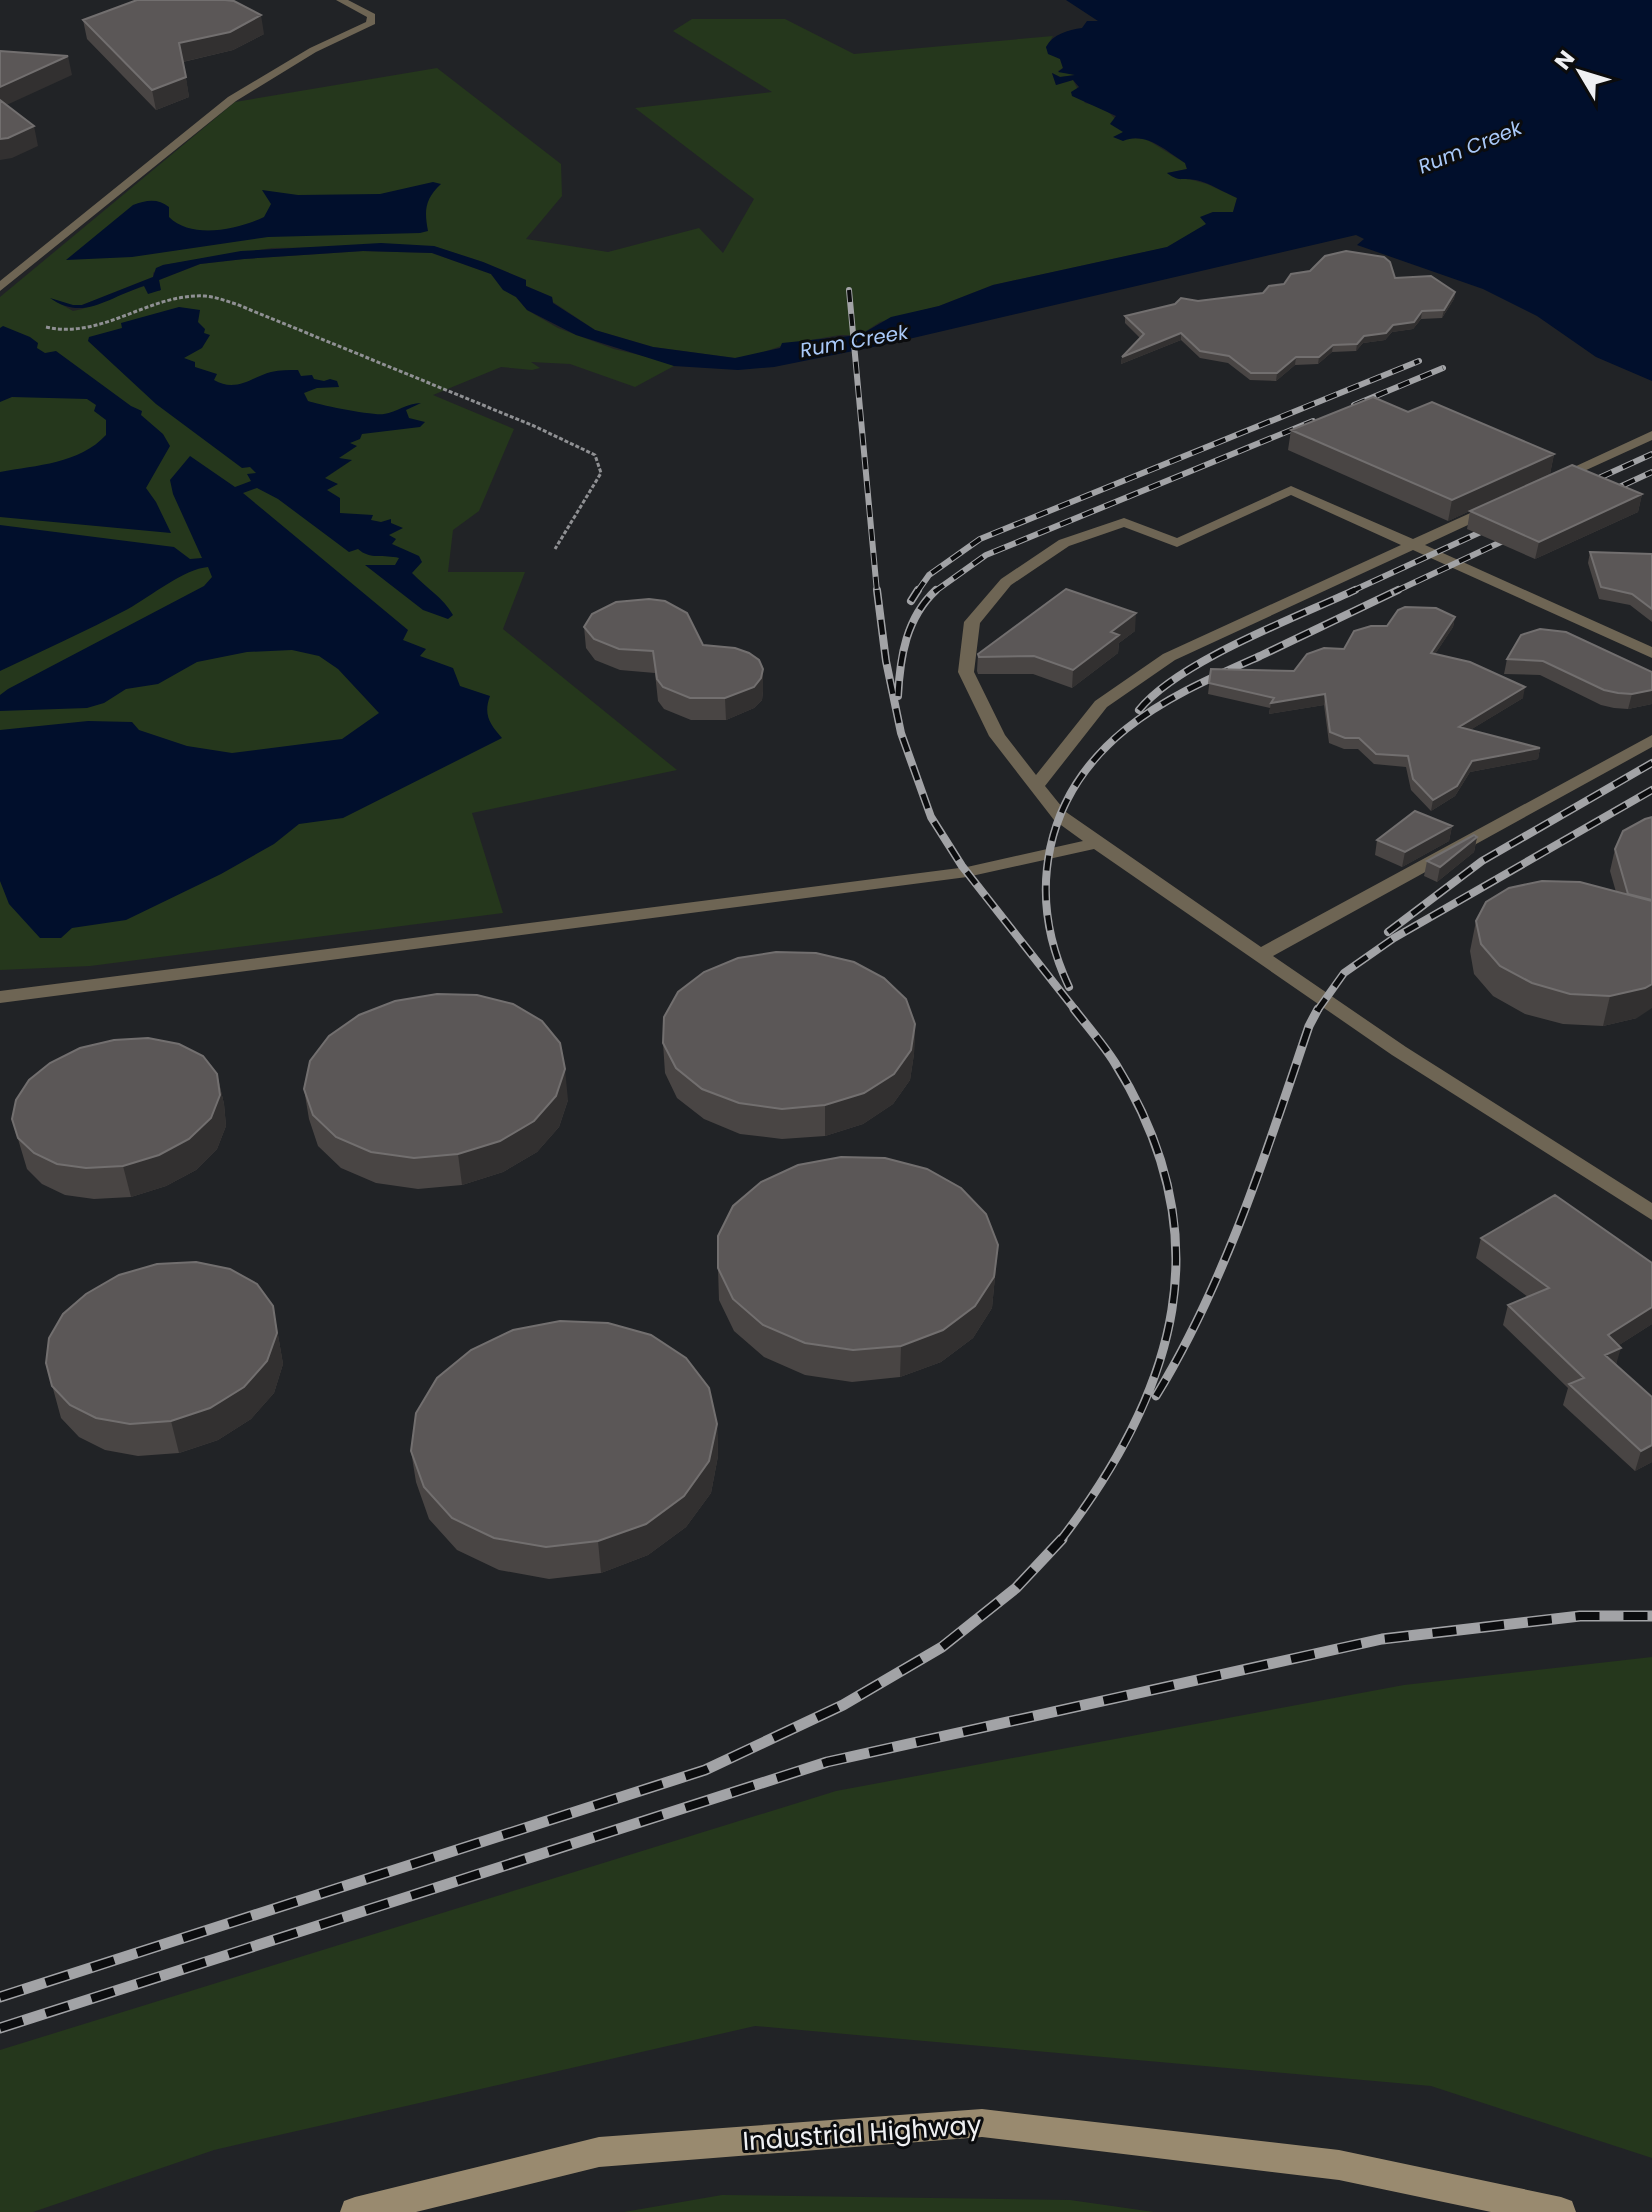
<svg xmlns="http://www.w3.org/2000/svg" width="1652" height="2212" viewBox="0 0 1652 2212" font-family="Poppins,sans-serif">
<rect width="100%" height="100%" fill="#212326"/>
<path fill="#25371c" d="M 692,19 L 785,19 L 854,54 L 1053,36 L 1046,48 L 1060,59 L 1063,68 L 1058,71 L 1076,75 L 1060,77 L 1052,73 L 1056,85 L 1073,80 L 1085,103 C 1105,107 1114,114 1124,132 L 1114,137 L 1146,139 L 1185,163 L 1187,169 L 1167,173 L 1207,184 L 1237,198 L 1233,212 L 1213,212 L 1201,217 L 1207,224 L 1168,247 L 993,285 L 939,306 L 880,322 L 860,335 L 840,335 L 787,344 L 752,356 L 735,358 L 653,347 L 595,330 L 553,302 L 552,297 L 526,286 L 526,280 L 483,262 L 433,246 L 272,248 L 163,265 L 153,273 L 153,277 L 82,305 L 73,306 L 52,299 L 73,311 L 82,309 L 144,286 L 160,291 L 159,280 L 200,264 L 244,259 L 363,251 L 432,253 L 491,274 L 503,289 L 516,297 L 527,310 L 558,328 L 614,349 L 665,361 L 674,366 L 635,387 L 570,364 L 531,362 L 540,368 L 532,370 L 501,367 L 433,395 L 514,429 L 479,511 L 453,530 L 448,572 L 525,572 L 503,629 L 677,770 L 472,813 L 503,913 L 90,966 L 0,970 L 0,297 L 235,102 L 437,68 L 561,164 L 562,196 L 526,239 L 608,252 L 699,228 L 723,253 L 754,199 L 635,108 L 772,92 L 673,31 Z
M 1652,1657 L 1652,2158 L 1431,2086 L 755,2026 L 214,2150 L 33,2212 L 0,2212 L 0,2050 L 836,1791 L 1404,1685 Z
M 722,2195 L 1070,2200 L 1154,2212 L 624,2212 Z"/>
<path fill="#010f2c" d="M 1066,0 L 1652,0 L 1652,381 L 1596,357 L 1537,316 L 1483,289 L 1357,245 L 1364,239 L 1356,235 L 883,345 L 774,367 L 738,370 L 674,366 L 576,335 L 527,310 L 516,297 L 503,290 L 491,274 L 432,253 L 363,251 L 244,259 L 200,264 L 159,280 L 161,290 L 148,294 L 144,286 C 108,297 84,322 50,298 L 73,305 L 82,305 L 153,277 L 156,268 L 163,265 L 241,251 L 381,243 L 434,246 L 483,262 L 526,280 L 526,286 L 552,297 L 553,303 L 595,330 L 653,347 L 735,358 L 780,348 L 782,343 L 860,335 L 891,317 L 939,306 L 993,285 L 1167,247 L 1206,224 L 1200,217 L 1213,212 L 1233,212 L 1237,198 C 1225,193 1208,182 1196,180 C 1184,178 1178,182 1167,173 L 1187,169 L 1185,163 C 1166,151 1146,131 1123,141 L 1113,137 L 1123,132 L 1110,124 L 1116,116 L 1072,96 L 1071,92 L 1079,87 L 1073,80 L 1056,85 L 1052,73 L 1060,77 L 1075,75 L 1058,72 L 1063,68 L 1060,59 L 1048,54 L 1046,47 C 1053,34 1068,30 1082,28 L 1087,21 L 1098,21 Z
M 433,182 L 441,184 C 425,199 424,210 428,231 L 420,233 L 268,237 L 132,257 L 66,260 L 133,205 C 146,200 158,198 169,207 L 169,217 C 192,240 239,229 264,217 L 271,204 L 262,190 L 298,195 L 380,194 Z
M 179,307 L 200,310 L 198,322 L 205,329 L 204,333 L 210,335 L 202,348 L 184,358 L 195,362 L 195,367 L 217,374 L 214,380 C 236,393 252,377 271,372 C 280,370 289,370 298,370 L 301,376 L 312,375 L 314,379 L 324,381 L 330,379 L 337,381 L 339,387 L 317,388 L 304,393 L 308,401 C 319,405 374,416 384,414 C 397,412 407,403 421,403 L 406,410 L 409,418 L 425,422 L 420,427 L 362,434 L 360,439 L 350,443 L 357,446 L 339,458 L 352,460 L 325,478 L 338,484 L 327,490 L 340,498 L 340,513 L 373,515 L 371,520 L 381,522 L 391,519 L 391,523 L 403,528 L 389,535 L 396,539 L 392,544 L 419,556 L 422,562 L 412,573 C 426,588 443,597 453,615 L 448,619 L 423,610 L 365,565 L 395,565 L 399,558 C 384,554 370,560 358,549 L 349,552 L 278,499 L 257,488 L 243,493 L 408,630 L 403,640 L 426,649 L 420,656 L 453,668 L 460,686 L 490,696 C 483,715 490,724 502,738 L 343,818 L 299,824 L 274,844 L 221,874 L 126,920 L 72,928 L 61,938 L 40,938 L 9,904 L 0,881 L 0,730 L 88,721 L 132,722 L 139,730 L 187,746 L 232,753 L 342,739 L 379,713 L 338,669 L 319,656 L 292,650 L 247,652 L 197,662 L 158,684 L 126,689 L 104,703 L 87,708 L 0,711 L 0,695 L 8,689 L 204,586 L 212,577 L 208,567 C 184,569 151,596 128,609 C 86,631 42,651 0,671 L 0,525 L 174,547 L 190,559 L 202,558 L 173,494 L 170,480 L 190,456 L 235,487 L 251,481 L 247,474 L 256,473 L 250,467 L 242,468 L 156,404 L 88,341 L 89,337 L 122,328 L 121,323 Z
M 3,326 L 30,337 L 38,343 L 37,348 L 45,353 L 56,351 L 131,406 L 142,411 L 141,415 L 163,434 L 170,446 L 146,488 L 156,502 L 171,533 L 0,517 L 0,472 C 37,465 79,464 106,435 L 106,420 L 94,411 L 96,405 L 87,399 L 12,397 L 0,402 L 0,328 Z"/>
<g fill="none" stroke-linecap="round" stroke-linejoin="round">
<path stroke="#8f9093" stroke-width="3" stroke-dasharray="4 2" stroke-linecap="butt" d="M 46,327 C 103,340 149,293 205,296 C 216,297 226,301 236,304 L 534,426 L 595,455 L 601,473 L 555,549"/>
<path fill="#6e6554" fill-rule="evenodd" d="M 336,0 L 348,0 L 375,14 L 375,24 L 316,52 L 236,101 L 0,291 L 0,281 L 228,97 L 310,48 L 366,22 L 367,17 Z
M 1652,431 L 1652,440 L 1560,482 L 1548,479 Z
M 1291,486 L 1413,539 L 1488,505 L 1498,505 L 1498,511 L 1425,545 L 1652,647 L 1652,658 L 1413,550 L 1175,660 L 1107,707 L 1045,786 L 1066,812 L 1261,947 L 1652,735 L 1652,747 L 1273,956 L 1406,1047 L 1652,1203 L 1652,1220 L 1392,1055 L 1094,849 L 967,877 L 0,1003 L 0,991 L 967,867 L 1083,841 L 1054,820 L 989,736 L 958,672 L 964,622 L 1001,579 L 1059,540 L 1124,518 L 1177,538 ZM 1291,495 L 1401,545 L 1163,654 L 1095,701 L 1036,775 L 1005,735 L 974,672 L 980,623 L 1011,585 L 1069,546 L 1124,527 L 1177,547 Z"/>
<path fill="#998a6f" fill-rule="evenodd" d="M 982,2109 L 1339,2150 L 1561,2197 L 1572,2201 L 1576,2212 L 1491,2212 L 1339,2180 L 982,2137 L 599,2167 L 416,2212 L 340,2212 L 344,2201 L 355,2197 L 599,2137 Z"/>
<defs>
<path id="rail-far3" d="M 849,290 L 877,592
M 1354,405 L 1443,368
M 1579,487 L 1652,454
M 1602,495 L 1652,472
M 917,592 L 929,575 L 980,539 L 1419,361
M 934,592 L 986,555 L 1313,421
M 1350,592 L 1496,525
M 1394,592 L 1518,534"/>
<path id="rail-far2" d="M 877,590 L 886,661 L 901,733 L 931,817 L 962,866 L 1076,1011
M 911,601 L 918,590
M 898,696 C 900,657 906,618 936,590
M 1139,710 C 1179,661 1295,618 1355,590
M 1388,932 L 1482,861 L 1652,763
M 1069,987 C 1025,894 1044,795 1126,729 C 1166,697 1213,677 1260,656 C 1306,634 1352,612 1398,590
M 1317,1011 L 1344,973 L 1394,938 L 1652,790"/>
<path id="rail-far1" d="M 1156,1396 C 1226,1281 1266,1153 1309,1026 L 1318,1009
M 1060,1541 C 1177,1389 1223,1236 1115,1063 C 1103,1044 1088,1027 1074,1009"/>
<path id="rail" d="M 0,1997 L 705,1770 L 843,1705 L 942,1647 L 1016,1588 L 1062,1539
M 0,2028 L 827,1762 L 1382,1639 L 1580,1616 L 1652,1616"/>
</defs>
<use href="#rail-far3" stroke="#a2a3a6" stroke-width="6"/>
<use href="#rail-far2" stroke="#a2a3a6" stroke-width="8"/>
<use href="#rail-far1" stroke="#a2a3a6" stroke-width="9"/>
<use href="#rail" stroke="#a2a3a6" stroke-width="11"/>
<use href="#rail-far3" stroke="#0b0c0e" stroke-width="4" stroke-dasharray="12" stroke-linecap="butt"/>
<use href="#rail-far2" stroke="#0b0c0e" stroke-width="5" stroke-dasharray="15" stroke-linecap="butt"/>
<use href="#rail-far1" stroke="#0b0c0e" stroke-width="6" stroke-dasharray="19" stroke-linecap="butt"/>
<use href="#rail" stroke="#0b0c0e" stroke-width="8" stroke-dasharray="24" stroke-linecap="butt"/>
</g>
<path fill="#494544" d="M 83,20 L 264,34 L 233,50 L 183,62 L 189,97 L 156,110 L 87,39 Z
M 1310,271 L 1395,278 L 1455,292 L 1454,299 L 1442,318 L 1421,319 L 1413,329 L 1392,332 L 1385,340 L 1363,343 L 1356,351 L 1332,352 L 1318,364 L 1295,365 L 1276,381 L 1250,380 L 1228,363 L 1200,358 L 1181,340 L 1121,364 L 1122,357 L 1140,338 L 1125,323 L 1125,316 L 1198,301 L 1263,293 Z
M 1408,412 L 1554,454 L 1550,474 L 1448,521 L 1288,450 L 1291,430 Z
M 1642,494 L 1638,512 L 1535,559 L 1467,529 L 1470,511 Z
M 1590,552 L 1652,554 L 1652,622 L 1630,605 L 1599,599 L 1588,563 Z
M 1455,617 L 1453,627 L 1435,654 L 1523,698 L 1470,730 L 1540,748 L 1538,759 L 1470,772 L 1455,796 L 1431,811 L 1411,790 L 1406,767 L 1374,764 L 1358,749 L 1344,749 L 1329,743 L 1324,705 L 1269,714 L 1270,708 L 1208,694 L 1211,669 L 1294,671 L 1344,649 L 1387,626 Z
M 584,627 L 703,645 L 763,669 L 763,691 L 762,700 L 754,708 L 726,720 L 691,720 L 664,709 L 658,701 L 655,673 L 620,670 L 595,660 L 586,648 Z
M 1135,631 L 1119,643 L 1118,653 L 1072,688 L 1033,674 L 978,674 L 977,671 L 978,654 Z
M 1521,635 L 1652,672 L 1652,704 L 1628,709 L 1614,708 L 1601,705 L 1540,675 L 1504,674 L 1507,659 Z
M 1452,826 L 1449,841 L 1402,867 L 1375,855 L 1377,840 Z
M 1623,831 L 1637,1018 L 1603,1026 L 1563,1024 L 1525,1014 L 1493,996 L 1474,974 L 1470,951 L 1476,921 L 1616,892 L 1610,871 L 1615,849 Z
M 1477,837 L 1474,852 L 1437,882 L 1424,876 L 1427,861 Z
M 915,1024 L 914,1054 L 910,1080 L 893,1104 L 863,1124 L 825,1136 L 782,1139 L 740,1134 L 704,1119 L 677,1098 L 665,1073 L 663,1043 Z
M 217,1074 L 224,1104 L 226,1126 L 217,1149 L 196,1170 L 166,1186 L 131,1197 L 94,1199 L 65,1195 L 42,1184 L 27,1169 L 12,1119 Z
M 304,1089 L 568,1100 L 559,1127 L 537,1152 L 503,1172 L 462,1185 L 418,1189 L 376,1183 L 341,1168 L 318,1146 L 309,1119 Z
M 1481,1238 L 1652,1263 L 1652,1324 L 1619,1345 L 1616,1365 L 1652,1462 L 1635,1471 L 1563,1405 L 1568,1388 L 1503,1325 L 1508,1305 L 1528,1297 L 1476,1258 Z
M 998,1245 L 992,1308 L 973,1338 L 941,1362 L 900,1377 L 852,1382 L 805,1375 L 764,1357 L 734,1331 L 719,1300 L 718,1268 Z
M 273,1306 L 283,1364 L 274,1393 L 251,1419 L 218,1440 L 179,1453 L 138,1456 L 105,1450 L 79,1437 L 61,1418 L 46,1363 Z
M 717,1424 L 718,1456 L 711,1493 L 686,1527 L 648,1555 L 601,1573 L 549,1579 L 499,1570 L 457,1550 L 429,1519 L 416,1482 L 411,1451 Z"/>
<path fill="#323030" d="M 261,15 L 264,34 L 233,50 L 182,62 L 179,43 Z
M 68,56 L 72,75 L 0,108 L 0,87 Z
M 186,77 L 189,97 L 156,110 L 152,90 Z
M 34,126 L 38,146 L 12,158 L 0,160 L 0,139 Z
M 1455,292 L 1454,299 L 1442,318 L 1444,310 Z
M 1422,311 L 1421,319 L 1413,329 L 1392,332 L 1385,340 L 1363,343 L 1356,351 L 1357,344 L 1364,336 L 1393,325 Z
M 1181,333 L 1181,340 L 1121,364 L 1122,357 Z
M 1333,345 L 1332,352 L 1318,364 L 1319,357 Z
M 1296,357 L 1295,365 L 1276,381 L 1277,373 Z
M 1554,454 L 1550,474 L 1448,521 L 1452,500 Z
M 1642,494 L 1638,512 L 1535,559 L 1539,542 Z
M 1136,613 L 1135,631 L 1119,643 L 1118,653 L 1072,688 L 1073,670 L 1111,632 Z
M 1455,617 L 1453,627 L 1429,663 L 1431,653 Z
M 763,669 L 763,691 L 762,700 L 754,708 L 726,720 L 725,698 Z
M 1525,687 L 1523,698 L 1457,738 L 1459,727 Z
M 1652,690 L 1652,704 L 1628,709 L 1632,694 Z
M 1325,694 L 1324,705 L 1269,714 L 1271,703 Z
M 1540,748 L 1538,759 L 1470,772 L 1455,796 L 1431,811 L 1433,800 L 1472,761 Z
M 1452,826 L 1449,841 L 1402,867 L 1405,852 Z
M 1477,837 L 1474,852 L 1437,882 L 1440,867 Z
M 1652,984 L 1652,1008 L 1637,1018 L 1603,1026 L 1610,996 Z
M 915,1024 L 914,1054 L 910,1080 L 893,1104 L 863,1124 L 825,1136 L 825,1105 Z
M 565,1069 L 568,1100 L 559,1127 L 537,1152 L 503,1172 L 462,1185 L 458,1154 Z
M 217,1074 L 224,1104 L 226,1126 L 217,1149 L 196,1170 L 166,1186 L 131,1197 L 123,1166 Z
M 998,1245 L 992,1308 L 973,1338 L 941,1362 L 900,1377 L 901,1346 Z
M 273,1306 L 283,1364 L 274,1393 L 251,1419 L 218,1440 L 179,1453 L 171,1421 Z
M 1652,1307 L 1652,1324 L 1602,1356 L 1608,1335 Z
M 1621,1348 L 1615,1368 L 1605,1355 Z
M 717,1424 L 718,1456 L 711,1493 L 686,1527 L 648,1555 L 601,1573 L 598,1541 Z
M 1652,1445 L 1652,1462 L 1635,1471 L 1641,1451 Z"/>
<path fill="#5b5757" stroke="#726f6f" stroke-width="2" d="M 137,0 L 225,0 L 234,1 L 261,15 L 230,32 L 179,43 L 186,77 L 152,90 L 83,20 Z
M 0,51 L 68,56 L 0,87 Z
M 0,100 L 34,126 L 8,138 L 0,139 Z
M 1346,251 L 1384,257 L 1390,262 L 1395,278 L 1431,276 L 1455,292 L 1444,310 L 1422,311 L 1414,322 L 1393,325 L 1386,333 L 1364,336 L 1357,344 L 1333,345 L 1319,357 L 1296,357 L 1277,373 L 1251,373 L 1229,356 L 1200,351 L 1181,333 L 1122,357 L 1144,334 L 1125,316 L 1175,304 L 1181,298 L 1198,301 L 1263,293 L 1269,286 L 1284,284 L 1291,274 L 1310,271 L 1325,256 Z
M 1373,397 L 1408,412 L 1432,402 L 1554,454 L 1452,500 L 1291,430 Z
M 1572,465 L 1642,494 L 1539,542 L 1470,511 Z
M 1590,552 L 1652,554 L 1652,609 L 1632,594 L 1601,587 Z
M 1066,589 L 1136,613 L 1111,632 L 1119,635 L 1073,670 L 1034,656 L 979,657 L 978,654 Z
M 649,599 L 665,601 L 687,613 L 703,645 L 735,648 L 749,653 L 759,660 L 763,669 L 761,678 L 754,687 L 725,698 L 690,698 L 663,687 L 657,679 L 653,651 L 619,649 L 594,639 L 584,627 L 592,614 L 616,602 Z
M 1405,607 L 1436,608 L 1455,617 L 1431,653 L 1470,662 L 1525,687 L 1459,727 L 1540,748 L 1472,761 L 1457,786 L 1433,800 L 1413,779 L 1408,756 L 1376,754 L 1359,738 L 1345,738 L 1330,732 L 1325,694 L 1271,703 L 1274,698 L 1209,683 L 1211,669 L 1294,671 L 1307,654 L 1324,648 L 1344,649 L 1354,631 L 1371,626 L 1387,626 L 1398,610 Z
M 1540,629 L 1566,632 L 1652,672 L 1652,690 L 1632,694 L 1618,693 L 1604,690 L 1543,661 L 1507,659 L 1521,635 Z
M 1415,811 L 1452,826 L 1405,852 L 1377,840 Z
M 1652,817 L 1652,900 L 1628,894 L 1615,849 L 1623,831 L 1645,819 Z
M 1474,835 L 1477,837 L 1440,867 L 1427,861 Z
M 1542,881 L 1580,882 L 1652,901 L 1652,984 L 1645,988 L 1610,996 L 1570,994 L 1532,983 L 1500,966 L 1481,944 L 1476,921 L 1486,902 L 1509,888 Z
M 776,952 L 816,953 L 854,962 L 884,978 L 906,999 L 915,1024 L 911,1050 L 894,1074 L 864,1093 L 825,1105 L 782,1109 L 739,1103 L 702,1089 L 676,1068 L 663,1043 L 664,1017 L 678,992 L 704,972 L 738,958 Z
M 437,994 L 477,995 L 513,1004 L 542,1021 L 560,1043 L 565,1069 L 556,1096 L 534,1121 L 500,1141 L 458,1154 L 414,1158 L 371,1152 L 336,1137 L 313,1115 L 304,1089 L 310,1061 L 329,1036 L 359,1015 L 395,1001 Z
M 148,1038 L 179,1044 L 203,1056 L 217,1074 L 220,1095 L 211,1118 L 189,1139 L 159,1155 L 123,1166 L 86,1168 L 57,1164 L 34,1153 L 18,1138 L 12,1119 L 16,1100 L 29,1080 L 50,1063 L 80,1048 L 114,1040 Z
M 841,1157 L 885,1158 L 927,1169 L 961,1188 L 986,1214 L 998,1245 L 994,1277 L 975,1306 L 943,1330 L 901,1346 L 853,1350 L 805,1343 L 763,1325 L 733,1299 L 718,1268 L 718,1236 L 733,1206 L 761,1182 L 798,1165 Z
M 1555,1195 L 1652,1263 L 1652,1307 L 1608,1335 L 1621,1348 L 1605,1355 L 1652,1397 L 1652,1445 L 1641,1451 L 1569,1384 L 1584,1378 L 1508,1305 L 1549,1288 L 1481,1238 Z
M 196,1262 L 230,1269 L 257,1284 L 273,1306 L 277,1333 L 267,1361 L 244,1387 L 210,1408 L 171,1421 L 130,1424 L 96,1418 L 70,1405 L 52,1386 L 46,1363 L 49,1338 L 63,1314 L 86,1294 L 119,1275 L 157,1264 Z
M 560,1321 L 608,1323 L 651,1335 L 686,1358 L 709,1388 L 717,1424 L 709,1461 L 684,1496 L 646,1524 L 598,1541 L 546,1547 L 494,1538 L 452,1518 L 424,1487 L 411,1451 L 416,1413 L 437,1378 L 471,1350 L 513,1330 Z"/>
<g text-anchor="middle" stroke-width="6" stroke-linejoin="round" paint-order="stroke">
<g font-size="20" font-style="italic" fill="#aac9f8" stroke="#0b0c0e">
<text transform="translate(1470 147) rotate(-22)" y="7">Rum Creek</text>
<text transform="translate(854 341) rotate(-10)" y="7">Rum Creek</text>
</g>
<g font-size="26" fill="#eff0f3" stroke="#0b0c0e">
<text transform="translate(862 2133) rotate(-4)" y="9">Industrial Highway</text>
</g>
</g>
<g transform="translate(1580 72) rotate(308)" stroke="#0b0c0e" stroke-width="6" paint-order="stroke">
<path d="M0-6L14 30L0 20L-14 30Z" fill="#eff0f3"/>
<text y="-12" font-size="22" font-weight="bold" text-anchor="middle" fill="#eff0f3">N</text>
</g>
</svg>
